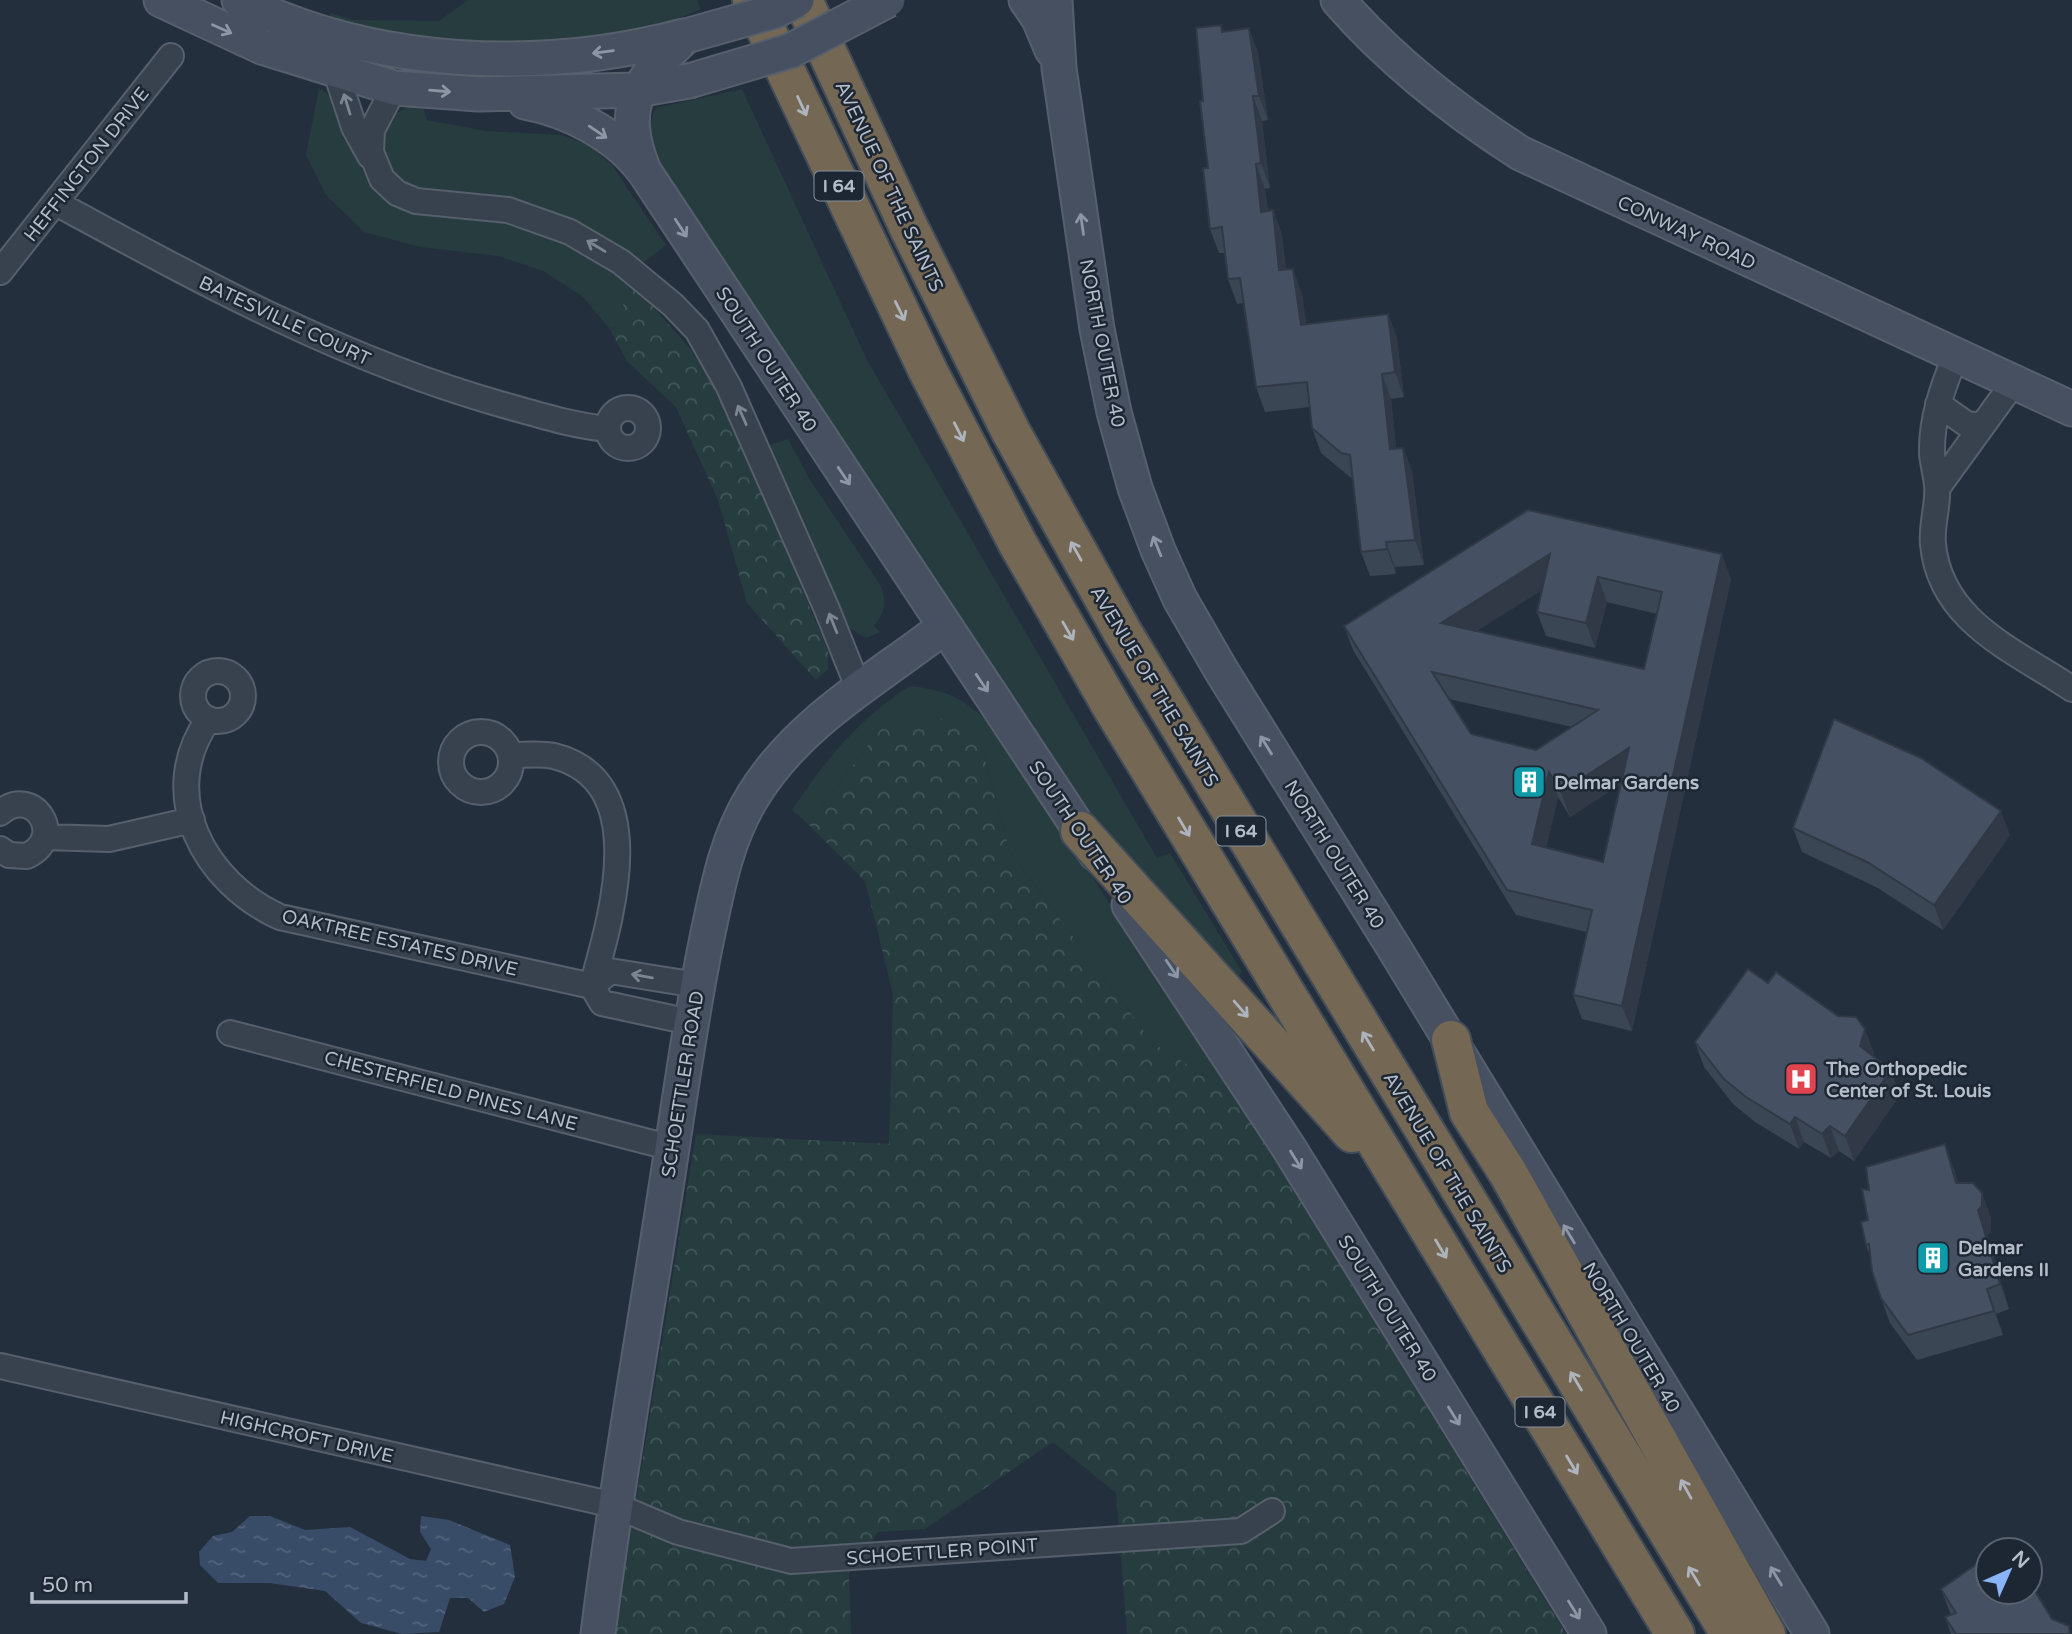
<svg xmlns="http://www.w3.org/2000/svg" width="2072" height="1634" viewBox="0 0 2072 1634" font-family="'Varela Round',sans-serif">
<defs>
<pattern id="forest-crowns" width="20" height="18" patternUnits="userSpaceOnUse" patternTransform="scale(1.75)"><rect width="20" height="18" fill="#263c3f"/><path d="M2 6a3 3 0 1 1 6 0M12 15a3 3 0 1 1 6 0" fill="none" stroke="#435659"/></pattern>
<pattern id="water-ripples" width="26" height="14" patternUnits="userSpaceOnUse" patternTransform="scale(1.75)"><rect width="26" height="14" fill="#394c67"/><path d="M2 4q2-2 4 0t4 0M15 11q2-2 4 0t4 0" fill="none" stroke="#53647b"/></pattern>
</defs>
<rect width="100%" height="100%" fill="#242f3e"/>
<path fill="#263c3f" d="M 468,0 L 697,0 L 701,9 L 677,19 L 677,28 L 508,46 L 427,45 L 329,22 L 330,13 L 354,20 L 439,21 Z
M 319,88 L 340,102 C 349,142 353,166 383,195 L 539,230 L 587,253 L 636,287 L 629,322 L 610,329 L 582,296 L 543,271 L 498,256 L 420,247 L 364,232 L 326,195 L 306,155 Z
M 742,89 L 867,360 L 1157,858 L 1170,853 L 1242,972 L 1232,982 L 1118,848 L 1062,773 L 662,168 C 653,149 644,128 656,108 Z
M 422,104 L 427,120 L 486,131 L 562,135 L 590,146 L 612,165 L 666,245 L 643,263 C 595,230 541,200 481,193 C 457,190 429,194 406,184 C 391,178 386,159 379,145 C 390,118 392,110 422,104 Z
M 788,439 L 810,480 L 881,586 C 887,604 885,611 874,626 L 880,632 L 866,638 L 846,626 L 839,613 L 769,445 Z
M 909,686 C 949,690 967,700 995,729 L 1236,1096 L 1152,1042 L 1010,852 L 983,751 L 883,726 L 808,824 L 792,810 C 826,759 858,720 909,686 Z"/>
<path fill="url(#forest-crowns)" d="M 636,287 L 691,350 L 728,407 L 828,652 L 828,669 L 816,680 L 747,603 L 718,500 L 676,407 L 627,361 L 610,329 L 629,322 L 620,296 Z
M 948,718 L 983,751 L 1010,852 L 1152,1042 L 1236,1096 L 1566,1634 L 1127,1634 L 1116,1493 L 1053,1442 L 925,1529 L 878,1532 L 849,1573 L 851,1634 L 614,1634 L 696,1134 L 889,1144 L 893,994 L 865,881 L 808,824 L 883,726 Z"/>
<path fill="url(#water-ripples)" d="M 250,1516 L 270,1516 L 305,1530 L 350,1527 L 410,1559 L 426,1561 L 431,1549 L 420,1532 L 421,1516 L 449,1520 L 510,1545 L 515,1577 L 504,1604 L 484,1612 L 468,1598 L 450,1598 L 439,1632 L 402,1634 L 361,1623 L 325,1591 L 270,1583 L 218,1583 L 200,1565 L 199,1552 L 213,1536 L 232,1532 Z"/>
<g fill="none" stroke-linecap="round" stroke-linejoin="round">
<defs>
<path id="street" d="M 332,60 L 354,127 L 370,156
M 394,88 L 372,130 L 371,152 L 382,179 L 397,193 L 416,201 L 508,210 L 570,232 L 621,262 L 673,305 L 697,330 L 729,387 L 826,607 L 858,687
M 56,203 C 200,281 341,359 500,404 C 536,414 569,425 608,429
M 0,272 L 171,56
M 1956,355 C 1943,386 1931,419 1932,454 C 1933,464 1936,475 1937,485 C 1939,504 1931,524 1933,544 C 1940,622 2016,651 2072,689
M 1938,404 L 1968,425 L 1983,424
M608 428a20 20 0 1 1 40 0a20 20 0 1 1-40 0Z
M 1938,487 L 2014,382
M193 696a25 25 0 1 1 50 0a25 25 0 1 1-50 0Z
M 208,720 C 156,794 204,883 280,917 L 592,986 L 602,1003 L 690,1022
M451 762a30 30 0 1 1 60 0a30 30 0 1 1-60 0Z
M 511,755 C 525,755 541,753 554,756 C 653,781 611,918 592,986
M 0,813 C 32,784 68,836 27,856 L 9,855 L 0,849
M 45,837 L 109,839 L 192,820
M 592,986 L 610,971 L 697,985
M 230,1033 L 672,1148
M 0,1366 L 614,1505 L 678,1532 L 791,1561 L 1241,1531 L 1272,1511"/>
<path id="secondary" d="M 161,0 L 262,47 L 394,88 L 479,94 L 637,90 L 689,81
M 239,0 C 373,67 540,74 684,36
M 1026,0 L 1039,19 L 1052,50
M 1055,0 L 1059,68 L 1097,329 L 1114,412 L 1135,488 L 1158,550 L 1180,599 L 1221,670 L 1394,948 L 1812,1634
M 1338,0 C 1391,61 1452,109 1520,153 L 2072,409
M 686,36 C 639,80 617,105 644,171 L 1096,854
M 525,102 C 568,110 616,134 643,170
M 1129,905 L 1289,1148 L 1589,1634
M 598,1634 C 618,1471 648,1310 672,1148 C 683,1076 693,1004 708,933 C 718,885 727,838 753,796 C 799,721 877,679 944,627"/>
<path id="highway" d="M 752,0 L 928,371 L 1018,544 L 1113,709 L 1675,1634
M 803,0 L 909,228 L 1011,432 L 1123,633 L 1730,1634
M 1080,831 L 1352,1133
M 1451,1040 L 1469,1112 L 1508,1173 L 1766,1634"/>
</defs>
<use href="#street" stroke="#565f6c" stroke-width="28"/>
<use href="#secondary" stroke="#565f6c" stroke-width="37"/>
<use href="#highway" stroke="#434c59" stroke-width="42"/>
<use href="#street" stroke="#38414e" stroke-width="24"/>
<use href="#secondary" stroke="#465061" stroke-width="33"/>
<use href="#highway" stroke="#746855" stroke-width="38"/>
<defs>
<path id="secondary-bridge" d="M 686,36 L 775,11 L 797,0
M 689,81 L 790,51 L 888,0"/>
</defs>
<use href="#secondary-bridge" stroke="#565f6c" stroke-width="37" stroke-linecap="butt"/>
<use href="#secondary-bridge" stroke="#465061" stroke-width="33"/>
</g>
<path fill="#3b4654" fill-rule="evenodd" d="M 1249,28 L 1258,53 L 1268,120 L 1262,121 L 1270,188 L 1265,189 L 1268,211 L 1273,210 L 1282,235 L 1286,270 L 1302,294 L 1306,325 L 1388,314 L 1397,339 L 1404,397 L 1391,399 L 1396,448 L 1403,448 L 1412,472 L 1424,565 L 1395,567 L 1396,574 L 1370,576 L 1361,552 L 1353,478 L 1350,477 L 1321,453 L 1312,428 L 1310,407 L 1265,412 L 1256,387 L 1243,303 L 1237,304 L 1228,279 L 1225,253 L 1219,253 L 1210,229 L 1208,168 L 1223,32 Z
M 1528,510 L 1731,579 L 1632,1031 L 1582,1019 L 1573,995 L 1587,932 L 1516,915 L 1353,650 L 1344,626 ZM 1542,590 L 1537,612 L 1546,636 L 1595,648 L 1607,602 L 1657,614 L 1644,669 L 1476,631 ZM 1449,699 L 1572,727 L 1536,750 L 1471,734 ZM 1621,784 L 1603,862 L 1546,848 L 1558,797 L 1570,817 Z
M 1793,828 L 2010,835 L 1943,930 L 1876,887 L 1802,852 Z
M 1695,1042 L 1874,1053 L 1873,1056 L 1900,1095 L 1854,1161 L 1839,1151 L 1831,1158 L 1804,1142 L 1799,1149 L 1755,1122 L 1733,1104 L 1704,1067 Z
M 1954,1169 L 1958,1183 L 1982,1193 L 1991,1218 L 1991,1231 L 1987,1235 L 2009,1309 L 1996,1314 L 2003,1335 L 1917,1360 L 1890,1323 L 1881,1298 L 1871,1259 L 1866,1245 L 1869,1190 Z
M 1941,1589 L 2052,1619 L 2072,1634 L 1951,1634 L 1945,1617 L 1951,1615 Z"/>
<path fill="#303945" d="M 1249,28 L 1258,53 L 1268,120 L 1259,96 Z
M 1253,96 L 1262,121 L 1270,188 L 1261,163 Z
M 1256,164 L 1265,189 L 1270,237 L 1261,212 Z
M 1273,210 L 1282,235 L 1288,295 L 1279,270 Z
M 1293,269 L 1302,294 L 1310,350 L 1301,325 Z
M 1388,314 L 1397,339 L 1404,397 L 1395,372 Z
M 1382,374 L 1391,399 L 1399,474 L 1390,449 Z
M 1403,448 L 1412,472 L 1424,565 L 1415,540 Z
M 1386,542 L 1395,567 L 1396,574 L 1387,549 Z
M 1550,554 L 1559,579 L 1450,648 L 1441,623 Z
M 1722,554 L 1731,579 L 1632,1031 L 1622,1006 Z
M 1598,577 L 1607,602 L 1595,648 L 1586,623 Z
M 1629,748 L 1638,773 L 1570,817 L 1561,792 Z
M 1549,772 L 1558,797 L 1541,869 L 1532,844 Z
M 2001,811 L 2010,835 L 1943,930 L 1934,905 Z
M 1865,1029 L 1874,1053 L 1869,1071 L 1860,1046 Z
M 1891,1070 L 1900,1095 L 1854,1161 L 1845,1136 Z
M 1795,1117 L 1804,1142 L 1799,1149 L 1790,1124 Z
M 1830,1126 L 1839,1151 L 1831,1158 L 1822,1134 Z
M 1945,1144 L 1954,1169 L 1965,1208 L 1956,1183 Z
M 1982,1193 L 1991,1218 L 1991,1231 L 1987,1235 L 2009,1309 L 2000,1284 L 1978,1210 Z
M 1987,1289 L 1996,1314 L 2003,1335 L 1994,1311 Z"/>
<path fill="#455162" stroke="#303945" stroke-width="2" fill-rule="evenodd" d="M 1221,25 L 1222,32 L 1249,28 L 1259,96 L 1253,96 L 1261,163 L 1256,164 L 1261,212 L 1273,210 L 1279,270 L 1293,269 L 1301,325 L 1388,314 L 1395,372 L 1382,374 L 1390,449 L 1403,448 L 1415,540 L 1386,542 L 1387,549 L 1361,552 L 1350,455 L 1341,453 L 1312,428 L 1307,382 L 1256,387 L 1240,278 L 1228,279 L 1222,227 L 1210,229 L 1203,168 L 1208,168 L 1200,101 L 1203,101 L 1196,28 Z
M 1528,510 L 1722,554 L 1622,1006 L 1573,995 L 1592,910 L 1507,890 L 1344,626 ZM 1550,554 L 1537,612 L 1586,623 L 1598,577 L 1662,592 L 1644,669 L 1441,623 ZM 1432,672 L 1598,710 L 1536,750 L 1471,734 ZM 1629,748 L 1603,862 L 1532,844 L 1549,772 L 1561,792 Z
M 1834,719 L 1921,758 L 2001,811 L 1934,905 L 1867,862 L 1793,828 Z
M 1748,969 L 1768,983 L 1776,972 L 1838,1016 L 1856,1017 L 1865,1029 L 1860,1046 L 1891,1070 L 1845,1136 L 1830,1126 L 1822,1134 L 1795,1117 L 1790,1124 L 1746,1097 L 1724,1079 L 1695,1042 Z
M 1945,1144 L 1956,1183 L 1973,1183 L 1982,1193 L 1982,1206 L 1978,1210 L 2000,1284 L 1987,1289 L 1994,1311 L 1908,1335 L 1881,1298 L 1872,1271 L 1869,1244 L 1866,1245 L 1861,1222 L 1868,1220 L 1862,1189 L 1869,1190 L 1866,1167 Z
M 2006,1543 L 2010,1550 L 1996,1550 Z
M 1988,1556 L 1988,1592 L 2030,1592 L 2030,1583 L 2052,1619 L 2069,1626 L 2070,1634 L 1956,1634 L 1945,1617 L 1956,1613 L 1941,1589 Z"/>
<defs><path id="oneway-shaft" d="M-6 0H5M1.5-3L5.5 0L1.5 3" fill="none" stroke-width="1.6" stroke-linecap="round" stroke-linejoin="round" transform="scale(1.75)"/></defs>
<g stroke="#8e96a5">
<use href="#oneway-shaft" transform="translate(222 29) rotate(24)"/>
<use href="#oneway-shaft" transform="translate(603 52) rotate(173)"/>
<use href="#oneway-shaft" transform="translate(440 91) rotate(5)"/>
<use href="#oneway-shaft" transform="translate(598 132) rotate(34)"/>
<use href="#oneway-shaft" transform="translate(1082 224) rotate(-98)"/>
<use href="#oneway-shaft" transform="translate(681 228) rotate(57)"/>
<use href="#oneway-shaft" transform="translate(844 476) rotate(56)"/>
<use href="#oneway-shaft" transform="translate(1157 546) rotate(-112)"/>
<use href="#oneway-shaft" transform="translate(982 683) rotate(56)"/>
<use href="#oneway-shaft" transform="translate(1266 745) rotate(-122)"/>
<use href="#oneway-shaft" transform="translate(1172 969) rotate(56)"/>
<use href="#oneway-shaft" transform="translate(1296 1160) rotate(58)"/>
<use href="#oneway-shaft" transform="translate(1569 1234) rotate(-121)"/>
<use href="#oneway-shaft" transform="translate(1454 1416) rotate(58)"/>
<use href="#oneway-shaft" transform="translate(1776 1576) rotate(-121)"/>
<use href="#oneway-shaft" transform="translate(1574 1610) rotate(58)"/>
</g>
<g stroke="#7c8592">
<use href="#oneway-shaft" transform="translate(347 104) rotate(-107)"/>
<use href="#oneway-shaft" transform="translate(596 246) rotate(-149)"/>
<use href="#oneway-shaft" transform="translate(742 415) rotate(-114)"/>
<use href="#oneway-shaft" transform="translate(833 623) rotate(-112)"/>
<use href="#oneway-shaft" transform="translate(642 976) rotate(-170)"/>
</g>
<g stroke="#aeb4bd">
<use href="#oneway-shaft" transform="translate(802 106) rotate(65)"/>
<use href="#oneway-shaft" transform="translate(900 311) rotate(64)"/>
<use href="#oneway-shaft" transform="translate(959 432) rotate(63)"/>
<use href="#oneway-shaft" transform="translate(1076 551) rotate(-119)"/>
<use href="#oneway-shaft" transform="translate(1068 631) rotate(60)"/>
<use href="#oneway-shaft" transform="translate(1184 827) rotate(59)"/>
<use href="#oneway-shaft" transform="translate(1241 1009) rotate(49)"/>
<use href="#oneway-shaft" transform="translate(1368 1041) rotate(-121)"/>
<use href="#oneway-shaft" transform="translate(1441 1249) rotate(59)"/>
<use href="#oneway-shaft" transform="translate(1576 1381) rotate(-121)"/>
<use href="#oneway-shaft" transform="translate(1572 1465) rotate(59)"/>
<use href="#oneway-shaft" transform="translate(1686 1489) rotate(-119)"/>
<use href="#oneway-shaft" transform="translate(1694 1576) rotate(-121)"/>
</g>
<defs>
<symbol id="building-square" viewBox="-11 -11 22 22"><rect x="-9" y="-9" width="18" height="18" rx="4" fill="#0f9aa8" stroke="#1d2633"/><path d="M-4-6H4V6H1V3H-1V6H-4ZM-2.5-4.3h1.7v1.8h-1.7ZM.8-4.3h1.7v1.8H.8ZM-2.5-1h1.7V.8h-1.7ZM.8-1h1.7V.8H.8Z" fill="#fff"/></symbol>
<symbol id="hospital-square" viewBox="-11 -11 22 22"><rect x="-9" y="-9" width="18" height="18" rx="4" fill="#e0444e" stroke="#1d2633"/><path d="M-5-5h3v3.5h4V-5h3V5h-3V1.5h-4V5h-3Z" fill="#fff"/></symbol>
</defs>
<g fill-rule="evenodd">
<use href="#building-square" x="1510" y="763" width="38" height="38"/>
<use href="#hospital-square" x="1782" y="1060" width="38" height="38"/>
<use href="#building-square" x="1914" y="1239" width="38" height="38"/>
</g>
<g text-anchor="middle" stroke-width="5" stroke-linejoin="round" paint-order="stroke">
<g fill="#1d2633" stroke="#878f9c" stroke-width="2">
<rect x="814.5" y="171.5" width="49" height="29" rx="5"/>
<rect x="1216.5" y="816.5" width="49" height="29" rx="5"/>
<rect x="1515.5" y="1397.5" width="49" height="29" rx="5"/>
</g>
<g font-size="18" font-weight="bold" fill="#b4bcc9">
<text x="839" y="192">I 64</text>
<text x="1241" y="837">I 64</text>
<text x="1540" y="1418">I 64</text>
</g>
<g font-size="19" fill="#b4bcc9" stroke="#1d2633">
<text transform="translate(86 164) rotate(-52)" y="7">HEFFINGTON DRIVE</text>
<text transform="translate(890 186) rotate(65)" y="7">AVENUE OF THE SAINTS</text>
<text transform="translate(1687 232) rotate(25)" y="7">CONWAY ROAD</text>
<text transform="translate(285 320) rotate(25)" y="7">BATESVILLE COURT</text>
<text transform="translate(1103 343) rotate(79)" y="7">NORTH OUTER 40</text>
<text transform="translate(767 359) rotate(57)" y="7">SOUTH OUTER 40</text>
<text transform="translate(1155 686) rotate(59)" y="7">AVENUE OF THE SAINTS</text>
<text transform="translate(1081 832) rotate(56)" y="7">SOUTH OUTER 40</text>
<text transform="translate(1335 854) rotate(58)" y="7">NORTH OUTER 40</text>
<text transform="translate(400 942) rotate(13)" y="7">OAKTREE ESTATES DRIVE</text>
<text transform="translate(682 1084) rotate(-81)" y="7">SCHOETTLER ROAD</text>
<text transform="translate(451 1090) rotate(15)" y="7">CHESTERFIELD PINES LANE</text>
<text transform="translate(1448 1172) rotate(59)" y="7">AVENUE OF THE SAINTS</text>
<text transform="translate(1388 1308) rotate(58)" y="7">SOUTH OUTER 40</text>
<text transform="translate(1632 1337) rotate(59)" y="7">NORTH OUTER 40</text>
<text transform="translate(307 1436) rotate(13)" y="7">HIGHCROFT DRIVE</text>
<text transform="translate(942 1551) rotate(-4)" y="7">SCHOETTLER POINT</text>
</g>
<g font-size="19" font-weight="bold" fill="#b4bcc9" stroke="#1d2633" text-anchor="start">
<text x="1554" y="789">Delmar Gardens</text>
<text x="1826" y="1075">The Orthopedic<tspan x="1826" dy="22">Center of St. Louis</tspan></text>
<text x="1958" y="1254">Delmar<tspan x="1958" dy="22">Gardens II</tspan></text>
</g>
</g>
<g transform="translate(2009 1571) rotate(45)"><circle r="33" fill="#1d2633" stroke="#59626f" stroke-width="2"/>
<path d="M0-5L12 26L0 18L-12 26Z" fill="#8ab4f8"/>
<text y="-10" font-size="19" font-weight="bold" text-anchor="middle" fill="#b4bcc9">N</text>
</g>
<path d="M32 1592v10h154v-10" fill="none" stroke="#b4bcc9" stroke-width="3.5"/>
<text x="42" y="1592" font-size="21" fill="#b4bcc9" stroke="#1d2633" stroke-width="5" paint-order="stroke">50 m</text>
</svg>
